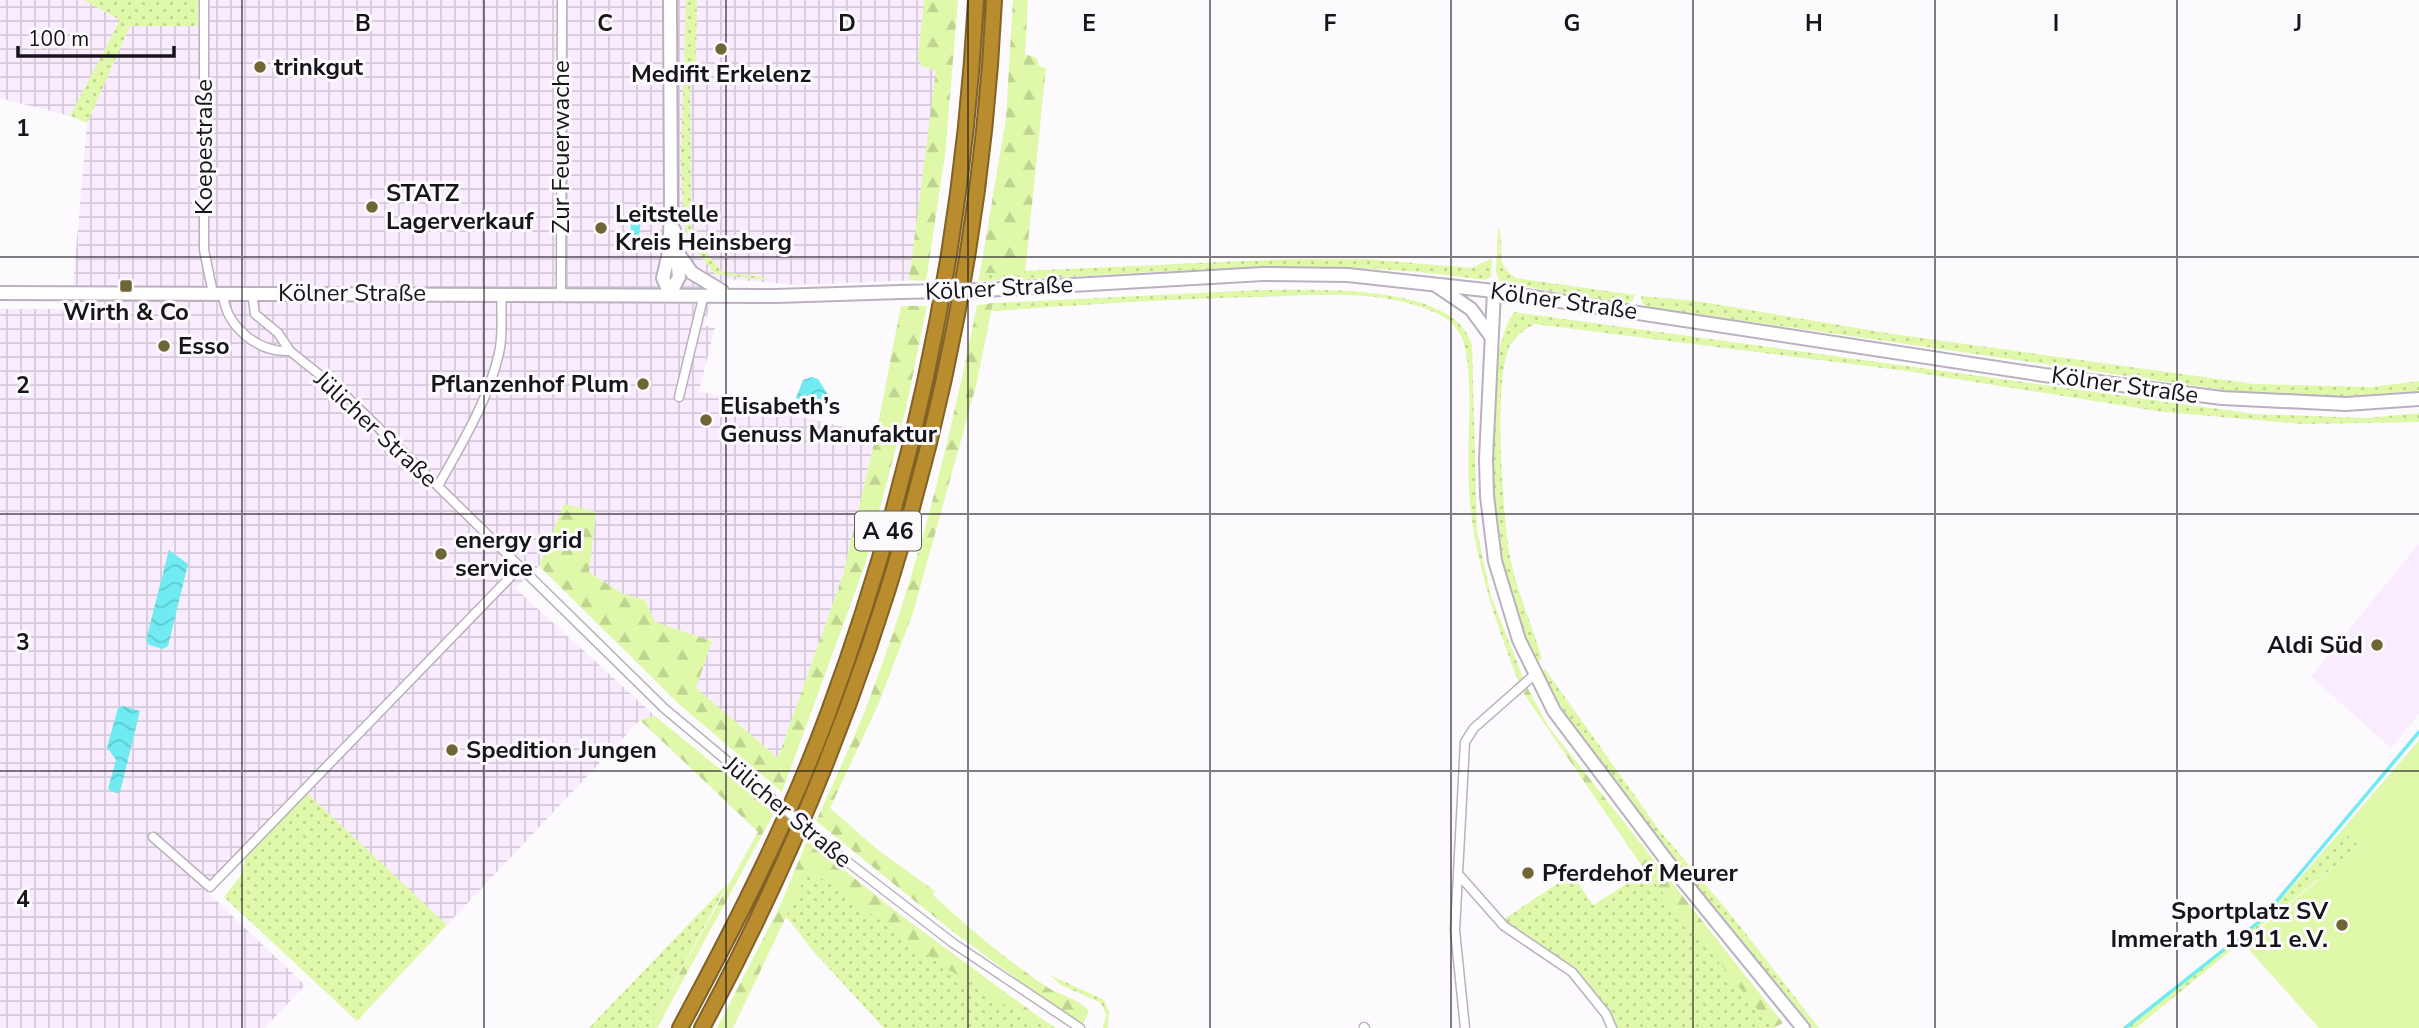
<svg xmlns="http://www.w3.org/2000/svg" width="2419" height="1028" viewBox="0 0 2419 1028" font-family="'Nunito Sans',sans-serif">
<defs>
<pattern id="industrial-grid" width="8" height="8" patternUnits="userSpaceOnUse" patternTransform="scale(1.75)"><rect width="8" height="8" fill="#f9ecfe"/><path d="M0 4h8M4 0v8" fill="none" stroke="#d5cad9"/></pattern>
<pattern id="grass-dots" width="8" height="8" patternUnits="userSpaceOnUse" patternTransform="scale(1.75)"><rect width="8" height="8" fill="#dff8a9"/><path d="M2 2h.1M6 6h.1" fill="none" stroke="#bfd491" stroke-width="1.8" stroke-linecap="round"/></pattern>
<pattern id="forest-firs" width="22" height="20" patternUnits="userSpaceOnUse" patternTransform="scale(1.75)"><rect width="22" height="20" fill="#dff8a9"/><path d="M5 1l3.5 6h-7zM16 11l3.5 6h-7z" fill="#bfd491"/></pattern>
<pattern id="water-waves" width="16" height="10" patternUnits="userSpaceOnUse" patternTransform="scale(1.75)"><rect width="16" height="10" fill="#6febf1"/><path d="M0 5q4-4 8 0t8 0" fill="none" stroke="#5fc9ce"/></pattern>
</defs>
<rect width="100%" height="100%" fill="#fdfafe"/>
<path fill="#f9ecfe" d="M 2419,544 L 2419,714 L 2391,748 L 2311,676 Z"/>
<path fill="url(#industrial-grid)" d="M 0,0 L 84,0 L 120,20 L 70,116 L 0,98 Z
M 210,0 L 951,0 L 921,280 L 795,285 L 727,279 L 709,309 L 704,325 L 715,328 L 699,391 L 876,435 L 843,575 L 778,758 L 695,688 L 712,641 L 655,622 L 645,600 L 623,594 L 589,572 L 596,513 L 564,504 L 539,566 L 515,588 L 655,716 L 640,720 L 447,925 L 300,788 L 204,889 L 305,985 L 265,1028 L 0,1028 L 0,309 L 71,309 L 87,123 L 130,26 L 209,26 Z"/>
<path fill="url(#grass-dots)" d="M 84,0 L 198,0 L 198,26 L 130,26 L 87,123 L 70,116 L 120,20 Z
M 686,0 L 697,0 L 696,62 L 690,63 L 691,225 L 697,240 L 722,272 L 767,278 L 766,280 L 715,274 L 696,250 L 686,232 L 683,214 L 681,154 Z
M 1498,226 C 1507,248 1491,262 1516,278 L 1635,295 L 1632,301 L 1623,304 L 1500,282 L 1496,272 Z
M 1492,258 L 1491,277 L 1484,280 C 1317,254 1146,275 978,281 L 980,273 L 1288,259 L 1367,259 L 1472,268 Z
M 1260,290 C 1312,290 1455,282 1472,345 L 1477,531 L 1491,596 L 1524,680 L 1520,685 C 1495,621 1474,560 1469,491 C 1466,445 1474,392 1465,348 C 1462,333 1453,321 1440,315 C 1386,288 1316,295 1257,297 C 1169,299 1081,305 992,311 L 993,303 Z
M 1641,296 L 1696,301 L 1893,334 L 2254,384 L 2371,387 L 2419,381 L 2419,391 L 2326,397 L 2231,391 L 1649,307 L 1643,304 Z
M 1514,312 L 2255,414 L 2366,418 L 2419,413 L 2419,422 L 2304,424 L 2163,412 L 1906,371 L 1535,324 C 1525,329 1517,335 1511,344 C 1492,374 1503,525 1511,562 C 1518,595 1533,627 1542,659 L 1537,663 C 1492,603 1472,374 1514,312 Z
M 1545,669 L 1660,831 L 1732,916 L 1819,1028 L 1810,1028 L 1738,936 L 1668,853 L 1547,688 L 1540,673 Z
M 307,793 L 447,925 L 357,1021 L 224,897 L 242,874 L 245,858 Z
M 2342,830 L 2359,846 L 2136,1028 L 2122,1028 L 2265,917 Z
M 809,869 L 1031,1021 L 1039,1017 L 1056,1028 L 884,1028 L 814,952 L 785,915 Z
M 1646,872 L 1773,1028 L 1615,1028 C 1593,971 1546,956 1504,919 L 1572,874 L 1593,905 Z
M 728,883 L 649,1028 L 589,1028 Z
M 1050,975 L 1104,1000 L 1109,1012 L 1108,1028 L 1103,1028 L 1106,1014 L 1101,1003 L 1061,985 Z"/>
<path fill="url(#forest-firs)" d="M 924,0 L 958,0 L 945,155 L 926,281 L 909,280 L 936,71 L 921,66 L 918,58 Z
M 1013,0 L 1028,0 L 1025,54 L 1037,58 L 1039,66 L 1046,68 L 1025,273 L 980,273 L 1006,118 Z
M 993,303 L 976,386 L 913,613 L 878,705 L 830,808 L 878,850 L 935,891 L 933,895 C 968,928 1007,960 1047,987 C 1060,996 1078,998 1089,1011 L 1084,1022 L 1078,1023 L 1063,1013 L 952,931 L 816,821 C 833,783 852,744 867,705 C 917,575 950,441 977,305 Z
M 901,306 L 927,306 L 905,413 L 865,565 L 782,792 L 680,705 L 539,566 L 564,504 L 596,512 L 589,572 L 623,594 L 645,600 L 655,622 L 712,641 L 696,688 L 778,758 L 843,575 L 876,435 Z
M 1527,687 L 1548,726 L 1783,1023 L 1773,1028 L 1765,1019 L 1646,872 L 1522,691 Z
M 655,716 L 774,813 L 657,1028 L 649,1028 L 758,832 L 640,720 Z
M 807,841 L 906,919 L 1039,1017 L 1036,1020 L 1031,1021 L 946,968 L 809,869 L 733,1028 L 717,1028 L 779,908 Z"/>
<path fill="#dff8a9" d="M 2419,740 L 2419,1028 L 2319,1028 L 2243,943 L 2359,846 L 2342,830 Z"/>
<path fill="url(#water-waves)" d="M 632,210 L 642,212 L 639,236 L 630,235 Z
M 812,377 L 818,379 L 830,398 L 828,402 L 811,405 L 796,398 L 803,380 Z
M 169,550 L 188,564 L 168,646 L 163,649 L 149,645 L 146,640 Z
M 123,706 L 140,711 L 120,792 L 116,793 L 108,789 L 116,760 L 107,747 L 118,708 Z"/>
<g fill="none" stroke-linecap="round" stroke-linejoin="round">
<path stroke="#6febf1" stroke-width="3.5" d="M 2125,1028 L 2260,921 L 2419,732"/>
<defs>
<path id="street" d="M 204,0 L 204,250 L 213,293
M 223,293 C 225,326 258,353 290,351
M 252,293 L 255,314 L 278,333 L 290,351 L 345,395 L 665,709 L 750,780
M 561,294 L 562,0
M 679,397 L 704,294
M 438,486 C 461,445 489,399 499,353 C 504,332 500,313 502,293
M 153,837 L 210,887 L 519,568
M 840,856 L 953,943 L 1080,1028
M 1459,875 L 1504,926 L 1572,972 L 1606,1014 L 1612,1028
M 1364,1027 L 1365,1028
M 1465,1028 L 1455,930 L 1465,742 L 1474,728 L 1534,675"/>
<path id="secondary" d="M 670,0 L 671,213 L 669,253 L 663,278 L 670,294
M 679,255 L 692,273 L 722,291
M 1437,286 L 1471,309 L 1490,335
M 985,290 L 1263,274 L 1348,275 L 1494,291 L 2044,375 L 2222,398 L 2346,404 L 2419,399
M 1494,291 L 1486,459 L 1487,496 L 1495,561 L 1519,640 L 1554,711 L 1667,861 L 1803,1028
M 0,293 L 776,296 L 901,292
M 670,294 L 679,277 L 674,230"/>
<path id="highway" d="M 680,1028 C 735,926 788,822 828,714 C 913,484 963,245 976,0
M 702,1028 C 873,710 977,361 994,0"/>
</defs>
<use href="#street" stroke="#bbb0bf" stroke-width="11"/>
<use href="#secondary" stroke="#bbb0bf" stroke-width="16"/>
<use href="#highway" stroke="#816226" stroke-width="18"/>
<use href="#street" stroke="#fff" stroke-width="8"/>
<use href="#secondary" stroke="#fff" stroke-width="12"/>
<use href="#highway" stroke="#b98c2d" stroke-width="14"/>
<defs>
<path id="street-bridge" d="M 750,780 L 840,856"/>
<path id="secondary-bridge" d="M 901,292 L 985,290"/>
</defs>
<use href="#street-bridge" stroke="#bbb0bf" stroke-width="11" stroke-linecap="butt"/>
<use href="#secondary-bridge" stroke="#bbb0bf" stroke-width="16" stroke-linecap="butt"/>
<use href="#street-bridge" stroke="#fff" stroke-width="8"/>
<use href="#secondary-bridge" stroke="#fff" stroke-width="12"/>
</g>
<path fill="none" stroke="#18151a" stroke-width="2" stroke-opacity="0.55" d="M 242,0 L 242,1028M 484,0 L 484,1028M 726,0 L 726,1028M 968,0 L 968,1028M 1210,0 L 1210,1028M 1451,0 L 1451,1028M 1693,0 L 1693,1028M 1935,0 L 1935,1028M 2177,0 L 2177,1028M 0,257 L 2419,257M 0,514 L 2419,514M 0,771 L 2419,771"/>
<g fill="#6e6733" stroke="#fdfafe" stroke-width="2.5">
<circle cx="721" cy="49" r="7"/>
<circle cx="260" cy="67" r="7"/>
<circle cx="372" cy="207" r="7"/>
<circle cx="601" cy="228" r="7"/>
<rect x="119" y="279" width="14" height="14" rx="3.5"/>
<circle cx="164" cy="346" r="7"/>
<circle cx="643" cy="384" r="7"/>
<circle cx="706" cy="420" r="7"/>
<circle cx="441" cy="554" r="7"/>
<circle cx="2377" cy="645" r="7"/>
<circle cx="452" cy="750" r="7"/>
<circle cx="1528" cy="873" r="7"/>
<circle cx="2342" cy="925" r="7"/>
</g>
<g text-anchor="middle" stroke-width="6" stroke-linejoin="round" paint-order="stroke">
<rect fill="#fdfafe" stroke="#5d5a5e" stroke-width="2" x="855" y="511.5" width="66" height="39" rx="5"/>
<g font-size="23" font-weight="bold" fill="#18151a">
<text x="888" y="539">A 46</text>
</g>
<g font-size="24" font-weight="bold" fill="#18151a" stroke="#fdfafe" text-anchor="start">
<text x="274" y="75">trinkgut</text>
<text x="721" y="82" text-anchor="middle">Medifit Erkelenz</text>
<text x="386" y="201">STATZ<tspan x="386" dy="28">Lagerverkauf</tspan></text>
<text x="615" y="222">Leitstelle<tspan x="615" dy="28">Kreis Heinsberg</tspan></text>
<text x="126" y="320" text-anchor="middle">Wirth &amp; Co</text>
<text x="178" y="354">Esso</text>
<text x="629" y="392" text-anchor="end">Pflanzenhof Plum</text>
<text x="720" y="414">Elisabeth’s<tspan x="720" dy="28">Genuss Manufaktur</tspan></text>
<text x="455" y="548">energy grid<tspan x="455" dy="28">service</tspan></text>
<text x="2363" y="653" text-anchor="end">Aldi Süd</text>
<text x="466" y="758">Spedition Jungen</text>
<text x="1542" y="881">Pferdehof Meurer</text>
<text x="2328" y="919" text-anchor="end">Sportplatz SV<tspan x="2328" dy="28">Immerath 1911 e.V.</tspan></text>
</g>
<g font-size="24" fill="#18151a" stroke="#fdfafe">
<text transform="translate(204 147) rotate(-90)" y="8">Koepestraße</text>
<text transform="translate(561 147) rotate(-90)" y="8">Zur Feuerwache</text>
<text transform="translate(999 288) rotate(-3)" y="8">Kölner Straße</text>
<text x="352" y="301">Kölner Straße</text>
<text transform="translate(1564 301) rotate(8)" y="8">Kölner Straße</text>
<text transform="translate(2125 385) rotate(8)" y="8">Kölner Straße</text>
<text transform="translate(376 429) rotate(43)" y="8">Jülicher Straße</text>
<text transform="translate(788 812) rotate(40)" y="8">Jülicher Straße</text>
</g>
</g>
<g font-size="23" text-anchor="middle" font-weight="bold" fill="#18151a" stroke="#fdfafe" stroke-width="6" stroke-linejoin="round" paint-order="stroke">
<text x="363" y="31">B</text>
<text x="605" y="31">C</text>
<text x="847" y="31">D</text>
<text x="1089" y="31">E</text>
<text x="1330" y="31">F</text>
<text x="1572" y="31">G</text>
<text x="1814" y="31">H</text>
<text x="2056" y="31">I</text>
<text x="2298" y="31">J</text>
<text x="23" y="136">1</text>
<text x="23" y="393">2</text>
<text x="23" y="650">3</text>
<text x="23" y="907">4</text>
</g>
<path d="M18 46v10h156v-10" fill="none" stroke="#18151a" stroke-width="3.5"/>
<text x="28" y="46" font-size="21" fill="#18151a" stroke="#fdfafe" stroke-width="5" paint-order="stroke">100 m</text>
</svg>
